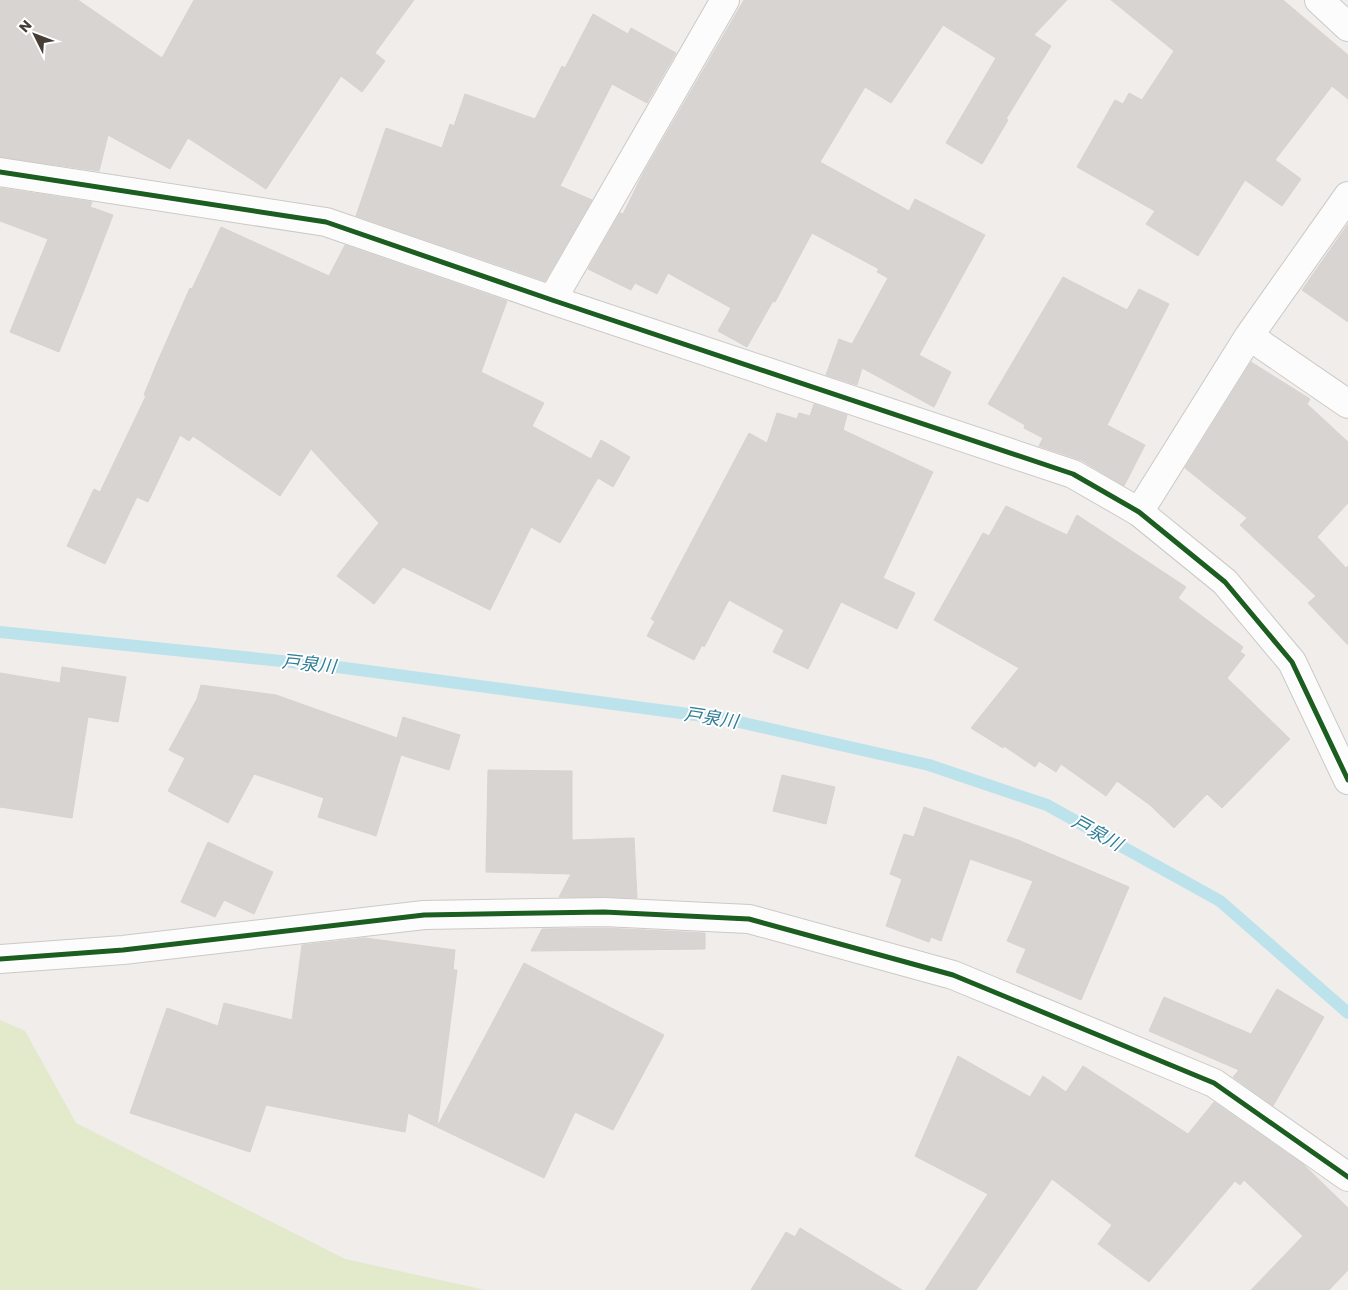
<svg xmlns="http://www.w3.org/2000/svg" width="1348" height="1290" viewBox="0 0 1348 1290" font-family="Poppins,'Noto Sans JP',sans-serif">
<rect width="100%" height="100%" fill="#f0edea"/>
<path fill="#e3e9cb" d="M 0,1020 L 25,1031 L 76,1123 L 345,1259 L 485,1290 L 0,1290 Z"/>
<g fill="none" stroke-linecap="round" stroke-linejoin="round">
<path stroke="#bce2ec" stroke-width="12" d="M 0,632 L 330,666 L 726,719 L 929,765 L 1047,805 L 1220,901 L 1348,1013"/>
</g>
<path fill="#d8d4d1" stroke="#d8d3d0" d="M 0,0 L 78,0 L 162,58 L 194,0 L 414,0 L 375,53 L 385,61 L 362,92 L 341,76 L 266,189 L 188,138 L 170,169 L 108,135 L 99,171 L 0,157 Z
M 744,0 L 1067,0 L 1034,35 L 1051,46 L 1006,119 L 1008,120 L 982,164 L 946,143 L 996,58 L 943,25 L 891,103 L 865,87 L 820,162 L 909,211 L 915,199 L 985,235 L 919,355 L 951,372 L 934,407 L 862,368 L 857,385 L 826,375 L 839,339 L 852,344 L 888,278 L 877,272 L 879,269 L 812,233 L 775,302 L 773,301 L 747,347 L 718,331 L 731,308 L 668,273 L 657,294 L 635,283 L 631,290 L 588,269 L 620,213 L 623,214 L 644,172 Z
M 1111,0 L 1283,0 L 1348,55 L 1348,99 L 1332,86 L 1275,160 L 1301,179 L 1282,206 L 1245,180 L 1198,256 L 1146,224 L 1155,211 L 1077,167 L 1115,100 L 1123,104 L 1129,93 L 1142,100 L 1174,51 Z
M 593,14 L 628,34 L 631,28 L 676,53 L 647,103 L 612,84 L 560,186 L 592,200 L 545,281 L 356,216 L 386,128 L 442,148 L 450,124 L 454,126 L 465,94 L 535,119 L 562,66 L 565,68 Z
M 0,188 L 92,202 L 90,207 L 113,215 L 88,280 L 59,352 L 10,332 L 48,239 L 0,221 Z
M 1348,224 L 1348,322 L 1302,290 Z
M 221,227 L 329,276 L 345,245 L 507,301 L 481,372 L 544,403 L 532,426 L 591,459 L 601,440 L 630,457 L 613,487 L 598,478 L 560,543 L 531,527 L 490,610 L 403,567 L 374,604 L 337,576 L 379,523 L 311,449 L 280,496 L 193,436 L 189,441 L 180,435 L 148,502 L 137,497 L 105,564 L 67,546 L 94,489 L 100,492 L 146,396 L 144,395 L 157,363 L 190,288 L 192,289 Z
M 1063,277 L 1127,310 L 1139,289 L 1169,304 L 1107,425 L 1145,445 L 1124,486 L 1081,460 L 1039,446 L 1043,438 L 1024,428 L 1025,425 L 988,404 Z
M 1251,362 L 1310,399 L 1307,404 L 1348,442 L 1348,503 L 1317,537 L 1346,568 L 1348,566 L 1348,645 L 1308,603 L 1316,596 L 1240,525 L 1247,518 L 1185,468 Z
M 814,404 L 847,415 L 843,430 L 933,472 L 883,578 L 915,593 L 897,629 L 841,602 L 808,669 L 773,652 L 784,630 L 729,600 L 704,647 L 702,645 L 694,660 L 647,636 L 655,621 L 651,619 L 749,433 L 767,443 L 777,413 L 797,419 L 799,413 L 810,416 Z
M 1006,506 L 1067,535 L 1077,515 L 1186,587 L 1178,598 L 1243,647 L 1240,652 L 1245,655 L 1227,678 L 1290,739 L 1222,808 L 1207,794 L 1174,828 L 1150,805 L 1117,781 L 1106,796 L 1061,764 L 1056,772 L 1039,761 L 1035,767 L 1004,746 L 1003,748 L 971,728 L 1019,668 L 934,620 L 983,533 L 989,536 Z
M 62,667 L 126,677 L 118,722 L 88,717 L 72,818 L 0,807 L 0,673 L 60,683 Z
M 201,685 L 276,695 L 397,738 L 403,717 L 460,735 L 449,770 L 401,755 L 376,836 L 318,817 L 324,798 L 254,774 L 228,823 L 168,791 L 185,758 L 169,750 L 197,699 Z
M 488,770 L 572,771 L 572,840 L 634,838 L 637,898 L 559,897 L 571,874 L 486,872 Z
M 782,775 L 835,787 L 826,824 L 773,811 Z
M 924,807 L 1018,840 L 1129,887 L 1081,1000 L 1016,972 L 1026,949 L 1007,941 L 1033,881 L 970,859 L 941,941 L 931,937 L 929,942 L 886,926 L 902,879 L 890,874 L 904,834 L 914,837 Z
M 208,842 L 273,872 L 254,914 L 224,900 L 215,917 L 181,902 Z
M 604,928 L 705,933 L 705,949 L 531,951 L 542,929 Z
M 365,938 L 455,950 L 453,970 L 457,970 L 437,1127 L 408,1113 L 405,1132 L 266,1105 L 250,1152 L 130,1113 L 167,1008 L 218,1026 L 224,1003 L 292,1020 L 302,945 Z
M 524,963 L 664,1035 L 613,1130 L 575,1112 L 544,1178 L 437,1127 Z
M 1277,989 L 1324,1017 L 1273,1106 L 1233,1077 L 1239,1070 L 1149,1031 L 1164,997 L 1251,1034 Z
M 958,1056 L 1030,1097 L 1043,1076 L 1066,1092 L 1083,1066 L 1188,1134 L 1214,1102 L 1303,1164 L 1348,1208 L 1348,1270 L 1329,1290 L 1251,1290 L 1303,1236 L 1244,1180 L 1240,1185 L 1235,1181 L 1149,1282 L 1098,1244 L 1112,1225 L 1052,1179 L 976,1290 L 925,1290 L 988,1194 L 915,1156 Z
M 800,1228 L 902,1290 L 751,1290 L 786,1232 L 795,1237 Z"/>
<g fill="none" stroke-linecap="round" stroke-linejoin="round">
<defs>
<path id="minor" d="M 1319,0 L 1348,27
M 0,172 L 326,222 L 552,300 L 1073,474 L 1139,512 L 1225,582 L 1292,662 L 1348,780
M 552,300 L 725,0
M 1249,336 L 1348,404
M 1139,512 L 1249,336 L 1348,196
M 0,959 L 123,950 L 424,915 L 604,912 L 749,919 L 953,975 L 1214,1083 L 1348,1177"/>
</defs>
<use href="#minor" stroke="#ccc9c6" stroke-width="30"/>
<use href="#minor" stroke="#fdfcfc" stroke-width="28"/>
<defs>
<path id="cycleway" d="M 0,172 L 326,222 L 552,300 L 1073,474 L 1139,512 L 1225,582 L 1292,662 L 1348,780
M 0,959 L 123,950 L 424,915 L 604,912 L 749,919 L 953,975 L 1214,1083 L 1348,1177"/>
</defs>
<use href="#cycleway" stroke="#fff" stroke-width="8"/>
<use href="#cycleway" stroke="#1b5e20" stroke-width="5"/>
</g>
<g text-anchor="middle" stroke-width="4" stroke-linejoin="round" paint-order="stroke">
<g font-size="18" font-style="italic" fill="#2f7e96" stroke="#fff">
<text transform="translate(309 664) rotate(6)" y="6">戸泉川</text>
<text transform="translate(711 718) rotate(9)" y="6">戸泉川</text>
<text transform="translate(1097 833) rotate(29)" y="6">戸泉川</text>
</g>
</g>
<g transform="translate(35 35) rotate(312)" stroke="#ffffff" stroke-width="4" paint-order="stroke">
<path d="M0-4L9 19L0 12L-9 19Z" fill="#453d36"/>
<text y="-8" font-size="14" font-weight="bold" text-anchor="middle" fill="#453d36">N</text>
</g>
</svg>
